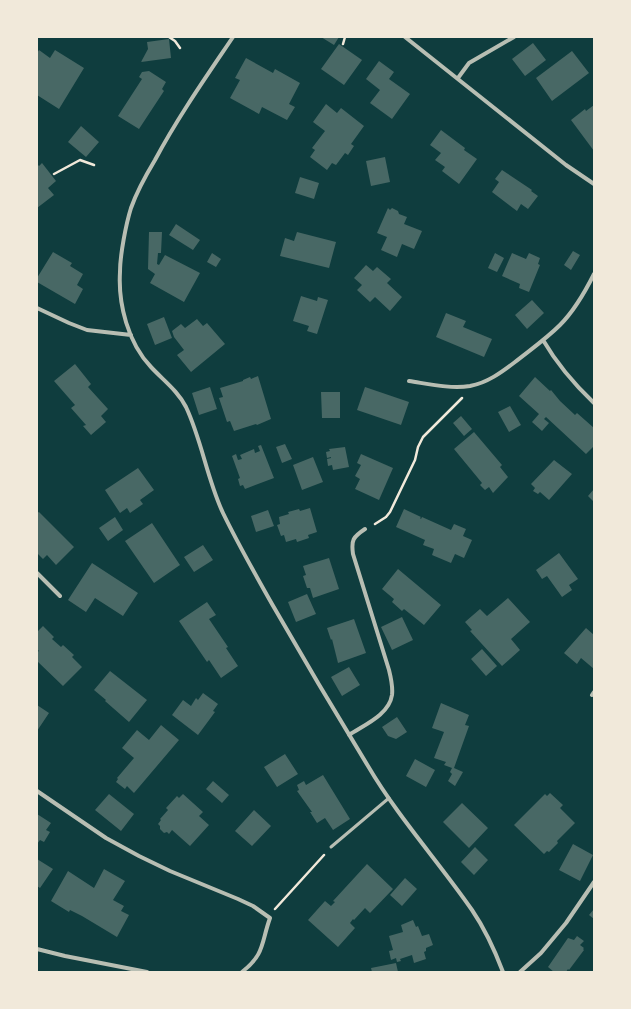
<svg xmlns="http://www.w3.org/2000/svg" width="631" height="1009" viewBox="0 0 631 1009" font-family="Manrope,sans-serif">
<rect width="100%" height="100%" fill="#0f3d3e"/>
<path fill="#486865" d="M 321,37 L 339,37 L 334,45 Z
M 169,39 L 171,58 L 141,62 L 148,49 L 147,42 Z
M 533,43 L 546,60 L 525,76 L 512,59 Z
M 339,44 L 362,60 L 344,85 L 321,69 Z
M 39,50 L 50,58 L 55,50 L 84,68 L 59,109 L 37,95 L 37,53 Z
M 572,51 L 589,73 L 552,101 L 536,78 Z
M 246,58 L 273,73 L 275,69 L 300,83 L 289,104 L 295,107 L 287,120 L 262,107 L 259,114 L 230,98 L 240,80 L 235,78 Z
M 379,61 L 394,72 L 389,79 L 410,94 L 392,119 L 370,103 L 380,90 L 366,79 Z
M 149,71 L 166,82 L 162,89 L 164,91 L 139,129 L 118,116 L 142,79 L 139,77 L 142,72 Z
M 326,104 L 337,113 L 341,108 L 364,126 L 351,144 L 354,146 L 348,155 L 345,153 L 336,165 L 332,163 L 327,170 L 310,157 L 315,150 L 312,148 L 325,131 L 313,122 Z
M 594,105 L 594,151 L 571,120 L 585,109 L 586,111 Z
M 81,126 L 99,142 L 86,157 L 68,142 Z
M 441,130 L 465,148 L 464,150 L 477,159 L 459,184 L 442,171 L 445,167 L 435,160 L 441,153 L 430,145 Z
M 385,157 L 390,182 L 371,186 L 366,161 Z
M 42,163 L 56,181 L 48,188 L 54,195 L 37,208 L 37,164 L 39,166 Z
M 502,170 L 532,190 L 531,191 L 538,196 L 528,209 L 521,204 L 517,211 L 492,192 L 499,182 L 495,179 Z
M 300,177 L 319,183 L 314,199 L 295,193 Z
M 388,208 L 390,210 L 392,208 L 398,211 L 399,214 L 407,217 L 404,224 L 422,231 L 414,249 L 402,244 L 397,257 L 381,250 L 387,237 L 377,233 Z
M 176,224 L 200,240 L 193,250 L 169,235 Z
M 149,232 L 162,232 L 161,253 L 158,253 L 157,264 L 159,265 L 165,255 L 200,273 L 184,302 L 150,283 L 155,274 L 148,269 Z
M 297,232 L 336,242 L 329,268 L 280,256 L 285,238 L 294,241 Z
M 573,251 L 580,255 L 571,270 L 564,265 Z
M 53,252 L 72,263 L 70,266 L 83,274 L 77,285 L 83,289 L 75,304 L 37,282 L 37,278 Z
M 212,253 L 221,259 L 216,267 L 207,262 Z
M 495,253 L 504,258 L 497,272 L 488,268 Z
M 512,253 L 526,259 L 529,253 L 540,258 L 538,264 L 540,265 L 529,292 L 519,288 L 520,284 L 502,276 Z
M 366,265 L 373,271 L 377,267 L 391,279 L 387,283 L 402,297 L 390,311 L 375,297 L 370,302 L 357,290 L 362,285 L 354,278 Z
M 301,296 L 317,301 L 318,297 L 328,300 L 317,334 L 307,331 L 309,326 L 293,321 Z
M 532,300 L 544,313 L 527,329 L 515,315 Z
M 446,313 L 466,321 L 463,327 L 492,339 L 484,357 L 436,337 Z
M 164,317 L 172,338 L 155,345 L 147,324 Z
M 197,319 L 203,326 L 207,323 L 225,344 L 191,372 L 177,355 L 184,350 L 174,337 L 172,331 L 181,324 L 185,328 Z
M 75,364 L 91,384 L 88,387 L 108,409 L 101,416 L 106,422 L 91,435 L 83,426 L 86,425 L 71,408 L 75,405 L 54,381 Z
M 258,376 L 271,419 L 257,425 L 256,424 L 234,431 L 230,421 L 227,422 L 219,398 L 223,397 L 220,388 L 243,381 L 243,380 L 250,377 L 251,379 Z
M 535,377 L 550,391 L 551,390 L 560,401 L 575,415 L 577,413 L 594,428 L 594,446 L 586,454 L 546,417 L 544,419 L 549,423 L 542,431 L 532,422 L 539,414 L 519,396 Z
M 210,387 L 217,409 L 199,415 L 192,393 Z
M 365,387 L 409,402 L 401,425 L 357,410 Z
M 321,392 L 340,392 L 340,418 L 322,418 Z
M 510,406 L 521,425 L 509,432 L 498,412 Z
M 461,416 L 472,429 L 464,436 L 453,423 Z
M 474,432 L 502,465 L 500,467 L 508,477 L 493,493 L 489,487 L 485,490 L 480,485 L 482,483 L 454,449 Z
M 285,444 L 292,459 L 282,463 L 276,447 Z
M 261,445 L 274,478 L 245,489 L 243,485 L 240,486 L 238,479 L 240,478 L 232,456 L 236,454 L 238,460 L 242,459 L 240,455 L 254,449 L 255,453 L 260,451 L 258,446 Z
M 345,447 L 349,467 L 333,470 L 332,465 L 328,466 L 327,459 L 331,458 L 331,457 L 327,458 L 326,452 L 330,451 L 329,449 Z
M 361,454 L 393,468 L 379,500 L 355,489 L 360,479 L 355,476 L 361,465 L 357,463 Z
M 313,457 L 323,482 L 302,490 L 293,465 Z
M 554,460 L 572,474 L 549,500 L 540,492 L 538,494 L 533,491 L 535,488 L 531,484 Z
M 138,468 L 154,490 L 140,500 L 143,504 L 130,513 L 127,508 L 120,513 L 105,490 Z
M 594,489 L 594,502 L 588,496 Z
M 310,508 L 317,532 L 308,535 L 309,538 L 297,542 L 296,539 L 286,542 L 284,535 L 281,536 L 277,525 L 280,524 L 279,517 L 289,514 L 288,512 L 299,509 L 300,511 Z
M 404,509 L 421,517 L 420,518 L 421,519 L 422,517 L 451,530 L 454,524 L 466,529 L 463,536 L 472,540 L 464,558 L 455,554 L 451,563 L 432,555 L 434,549 L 423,545 L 425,540 L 396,527 Z
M 268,510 L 274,526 L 256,532 L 251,516 Z
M 39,512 L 74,547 L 56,565 L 47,555 L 43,559 L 37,553 L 37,513 Z
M 115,517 L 123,530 L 108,541 L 99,528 Z
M 152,523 L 180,565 L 154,583 L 125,541 Z
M 203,545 L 213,560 L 194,572 L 184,557 Z
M 559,553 L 578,579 L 569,585 L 572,590 L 562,597 L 547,576 L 542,579 L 536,570 Z
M 329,558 L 339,589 L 313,598 L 310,588 L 307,588 L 303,576 L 306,575 L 303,566 Z
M 92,563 L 138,593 L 123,616 L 95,598 L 86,612 L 68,600 Z
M 398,569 L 441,605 L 424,625 L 404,609 L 402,611 L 392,602 L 394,599 L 382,589 Z
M 307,594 L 316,614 L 296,622 L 288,602 Z
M 508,598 L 530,622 L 511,639 L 520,650 L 502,666 L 470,631 L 472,630 L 465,622 L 480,609 L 487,616 Z
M 207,602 L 216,615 L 209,619 L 228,647 L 226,648 L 238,666 L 221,678 L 209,660 L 207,662 L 179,621 Z
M 402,617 L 413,640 L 392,650 L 381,627 Z
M 354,619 L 366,653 L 338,663 L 332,639 L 331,640 L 327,628 Z
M 43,626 L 54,637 L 52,639 L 61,647 L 63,645 L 74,655 L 72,657 L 82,667 L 63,686 L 37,661 L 37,652 L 39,651 L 37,649 L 37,632 Z
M 586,628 L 594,635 L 594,669 L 581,658 L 577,664 L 564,653 Z
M 482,649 L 497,666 L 486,676 L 471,659 Z
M 349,667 L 360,685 L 342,696 L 331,677 Z
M 110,671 L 147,700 L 129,722 L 105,701 L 106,700 L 94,690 Z
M 203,693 L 218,704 L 213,711 L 215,712 L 198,735 L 172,715 L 183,700 L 191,706 L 196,698 L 198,700 Z
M 441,703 L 469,715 L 465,725 L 469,726 L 454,768 L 463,772 L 455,786 L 448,781 L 452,774 L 450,772 L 452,768 L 444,765 L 446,762 L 434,758 L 444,732 L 432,728 Z
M 37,705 L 49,713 L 37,731 Z
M 397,717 L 407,732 L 396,739 L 388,736 L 382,727 Z
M 161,725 L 179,740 L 134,793 L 127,786 L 125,789 L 116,782 L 118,779 L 117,778 L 134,758 L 122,748 L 137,730 L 149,740 Z
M 285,754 L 298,774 L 277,787 L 264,767 Z
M 415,759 L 435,770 L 426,787 L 406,776 Z
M 323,775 L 350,819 L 333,830 L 325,818 L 317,823 L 310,812 L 312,812 L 297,791 L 299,790 L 297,785 L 304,781 L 306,785 Z
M 213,781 L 229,795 L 222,803 L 206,789 Z
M 550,793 L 563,805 L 560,808 L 575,823 L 557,841 L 558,843 L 549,852 L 547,851 L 544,854 L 514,825 L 545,794 L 547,796 Z
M 109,794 L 134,814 L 121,831 L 95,810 Z
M 183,794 L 203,812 L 199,816 L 209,825 L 190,846 L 172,830 L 169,834 L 167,832 L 164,833 L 160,829 L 160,826 L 158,824 L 161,820 L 160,819 L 168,810 L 166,808 L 177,796 L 179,798 Z
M 462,803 L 488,828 L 469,848 L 443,822 Z
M 254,810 L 271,826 L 252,846 L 235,831 Z
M 37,814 L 51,823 L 46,830 L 50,832 L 44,842 L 40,840 L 37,844 Z
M 573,844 L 593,855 L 580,881 L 559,870 Z
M 475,847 L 488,860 L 474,875 L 461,862 Z
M 37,859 L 53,869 L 40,888 L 37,886 Z
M 367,864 L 393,889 L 370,913 L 365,908 L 354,920 L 353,919 L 350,923 L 355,928 L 338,947 L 308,920 L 325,901 L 331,906 L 335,902 L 333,901 Z
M 104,869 L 125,881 L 113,900 L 124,906 L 121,911 L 129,915 L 117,937 L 82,916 L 70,910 L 69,912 L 51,901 L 68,871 L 94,888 Z
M 405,878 L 417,889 L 402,906 L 390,895 Z
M 594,909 L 594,919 L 589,915 Z
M 413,920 L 416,927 L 418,926 L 422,936 L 429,934 L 433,945 L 426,948 L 426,951 L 424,952 L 426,959 L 414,963 L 412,955 L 400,959 L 401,961 L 397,962 L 396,958 L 391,960 L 389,951 L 393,950 L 389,936 L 403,932 L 401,925 Z
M 577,936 L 584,941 L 580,945 L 584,948 L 583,949 L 584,950 L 569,970 L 568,969 L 566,972 L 554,972 L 548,967 L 568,938 L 574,940 Z
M 396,963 L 398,972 L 372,972 L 371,968 Z"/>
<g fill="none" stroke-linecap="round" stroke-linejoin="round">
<path stroke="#f1e9da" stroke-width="2.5" d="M 169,37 L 175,41 L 180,48
M 343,44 L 345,37
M 54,174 L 80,160 L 94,165
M 375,524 L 386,517 L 390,512 L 415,460 L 418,447 L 423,437 L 462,398
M 275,909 L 324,855"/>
<path stroke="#b8beb3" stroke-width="3" d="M 331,847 L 389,798"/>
<path stroke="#b8beb3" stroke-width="4" d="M 233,37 C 206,77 178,117 155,160 C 146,175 137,191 131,208 C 126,224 120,255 120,272 C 118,304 128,343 151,367 C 163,380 178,391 186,407 C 202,441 207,479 223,513 C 238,544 255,574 272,604 C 303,658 335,712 368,766 C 398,817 438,861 472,910 C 485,929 495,951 503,972
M 405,37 L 566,165 L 594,184
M 458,78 L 469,63 L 514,37
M 37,308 L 69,323 L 87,330 L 131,335
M 543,340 C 557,364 574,384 594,403
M 409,381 C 429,384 450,389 470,386 C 487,383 502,372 515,362 C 530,350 546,339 560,325 C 574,311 585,292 594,274
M 37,573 L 60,596
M 592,695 L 594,692
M 349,735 C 364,725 389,715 392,695 C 393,687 391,678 389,670 L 353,554 C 351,540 353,537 365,529
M 37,791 L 106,838 L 139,856 L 170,871 L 238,899 L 253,906 L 270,918 C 261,943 265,954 242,972
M 37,949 L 65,956 L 147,972
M 520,972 L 541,953 L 566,923 L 594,882"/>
</g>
<rect width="631" height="1009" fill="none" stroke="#f1e9da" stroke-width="76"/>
</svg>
